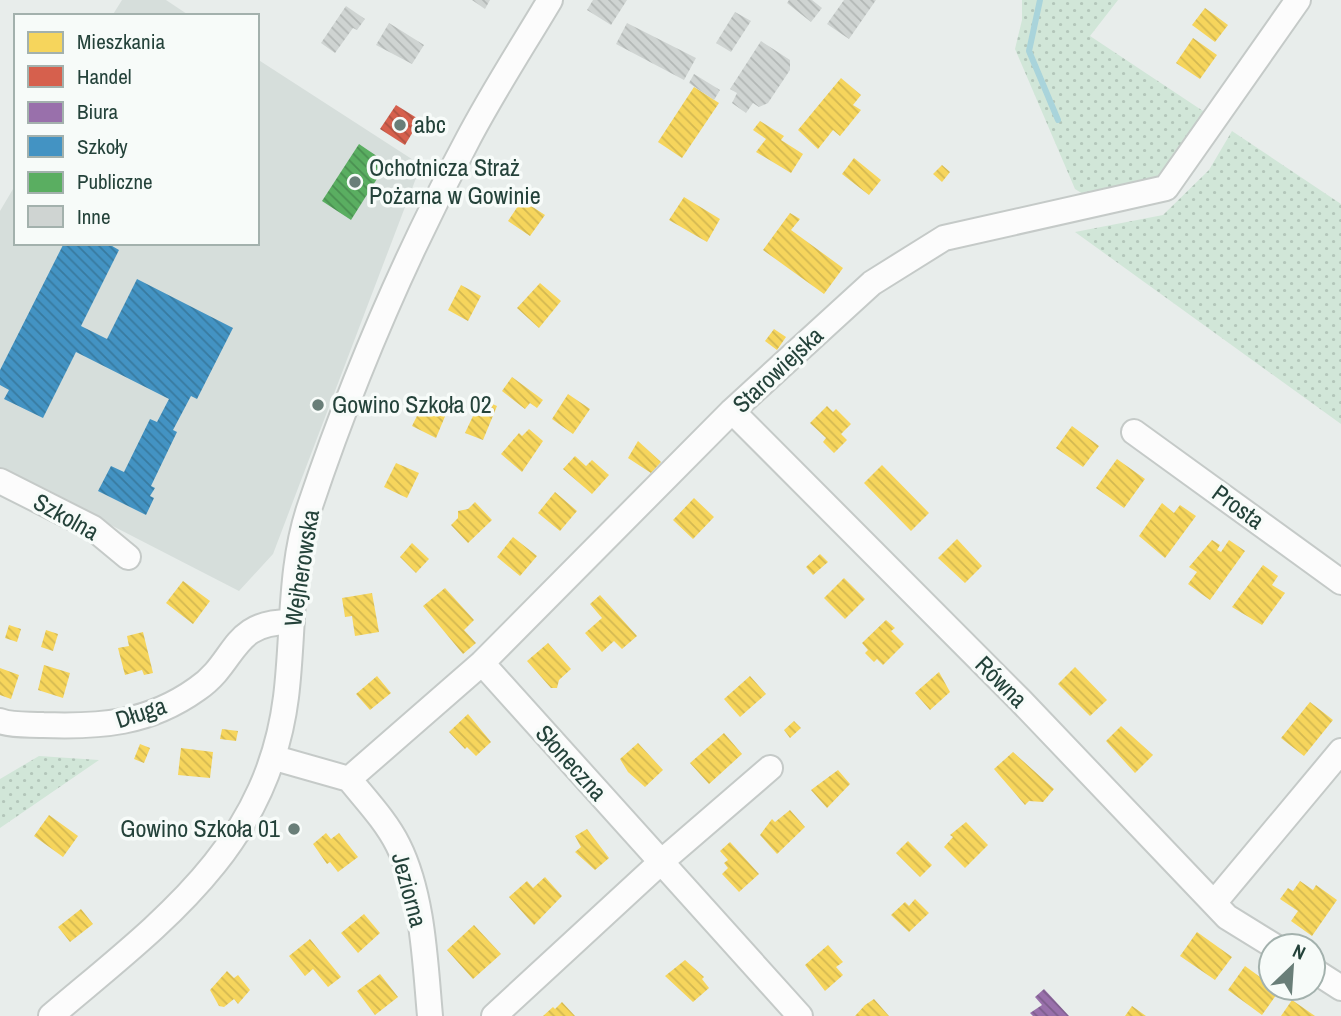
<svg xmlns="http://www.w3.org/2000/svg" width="1341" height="1016" viewBox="0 0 1341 1016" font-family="'Archivo Narrow',sans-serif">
<defs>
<pattern id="grass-dots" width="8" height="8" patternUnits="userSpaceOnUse" patternTransform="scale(1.75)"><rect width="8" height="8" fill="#d1e6d8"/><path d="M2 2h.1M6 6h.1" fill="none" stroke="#b3c6ba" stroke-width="1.8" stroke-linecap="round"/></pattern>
<pattern id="homes-back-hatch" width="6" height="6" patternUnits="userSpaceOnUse" patternTransform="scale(1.75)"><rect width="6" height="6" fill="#f6d55c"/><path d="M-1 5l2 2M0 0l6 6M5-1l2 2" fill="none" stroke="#d3b851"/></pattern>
<pattern id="shops-back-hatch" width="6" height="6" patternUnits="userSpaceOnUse" patternTransform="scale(1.75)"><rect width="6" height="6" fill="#d6604d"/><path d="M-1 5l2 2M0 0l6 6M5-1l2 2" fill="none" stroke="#ad5141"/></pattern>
<pattern id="offices-back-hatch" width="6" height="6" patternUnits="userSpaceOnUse" patternTransform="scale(1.75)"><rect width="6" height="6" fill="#9970ab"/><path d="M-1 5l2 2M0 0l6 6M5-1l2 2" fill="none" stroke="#7d5e8c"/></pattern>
<pattern id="schools-back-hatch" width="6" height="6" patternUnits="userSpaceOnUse" patternTransform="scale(1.75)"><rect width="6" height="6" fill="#4393c3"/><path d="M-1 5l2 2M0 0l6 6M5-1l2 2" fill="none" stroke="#387a9f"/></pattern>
<pattern id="public-back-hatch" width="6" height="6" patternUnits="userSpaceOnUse" patternTransform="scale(1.75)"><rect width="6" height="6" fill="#5aae61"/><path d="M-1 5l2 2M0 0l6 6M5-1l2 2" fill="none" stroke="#4a8f51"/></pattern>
<pattern id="building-back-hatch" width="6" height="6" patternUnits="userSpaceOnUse" patternTransform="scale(1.75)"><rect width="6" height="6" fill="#cfd4d2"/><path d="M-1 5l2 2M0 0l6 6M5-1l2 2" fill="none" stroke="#b2b7b5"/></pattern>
</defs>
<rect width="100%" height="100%" fill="#e8edeb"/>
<path fill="#d6dedb" d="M 122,0 L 166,0 L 190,16 L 112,16 Z
M 257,59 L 421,165 L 273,554 L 239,591 L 0,468 L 0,211 L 16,184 L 16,243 L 257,243 Z"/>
<path fill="url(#grass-dots)" d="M 1022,0 L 1118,0 L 1090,36 L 1206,113 L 1183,154 L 1152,184 L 1091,199 L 1075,189 L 1015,49 L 1022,20 Z
M 1232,131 L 1341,204 L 1341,424 L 1075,232 L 1163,215 L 1209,170 Z
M 39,756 L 99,760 L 0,828 L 0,779 Z"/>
<path fill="url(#homes-back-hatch)" d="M 1205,8 L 1228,25 L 1215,42 L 1192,25 Z
M 1193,38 L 1217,55 L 1200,79 L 1176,63 Z
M 841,78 L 861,95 L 853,105 L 861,110 L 840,136 L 833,130 L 818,149 L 798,130 Z
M 694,87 L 719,103 L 682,158 L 658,142 Z
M 760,121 L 784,136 L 781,140 L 803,154 L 791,173 L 756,152 L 766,139 L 753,130 Z
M 854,158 L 881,180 L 869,195 L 842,174 Z
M 942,165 L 950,172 L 942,182 L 933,174 Z
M 684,197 L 720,219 L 707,242 L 669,220 Z
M 522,200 L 545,215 L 530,236 L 508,221 Z
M 790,213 L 800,219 L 791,230 L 843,268 L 824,294 L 763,250 Z
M 540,283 L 561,301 L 539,328 L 517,308 Z
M 461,285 L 481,296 L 468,321 L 448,310 Z
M 774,329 L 786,337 L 777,350 L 765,341 Z
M 512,377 L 543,400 L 537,408 L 530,403 L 525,409 L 502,391 Z
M 568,394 L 590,409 L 573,434 L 552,419 Z
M 481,399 L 497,406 L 483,440 L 465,433 Z
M 423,404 L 446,414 L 436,438 L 412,426 Z
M 827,406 L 833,412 L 836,409 L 851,424 L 841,434 L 847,440 L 834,453 L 823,442 L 826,438 L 810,423 Z
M 1072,426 L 1099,446 L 1083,467 L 1056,448 Z
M 529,429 L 543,441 L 522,472 L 501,454 L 519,433 L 522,436 Z
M 638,441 L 661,462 L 651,473 L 628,458 Z
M 575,456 L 586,466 L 592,460 L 609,475 L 592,494 L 563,469 Z
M 1117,459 L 1145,479 L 1124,508 L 1096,488 Z
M 396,463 L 419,473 L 407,498 L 384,487 Z
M 882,465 L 929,513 L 911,531 L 864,483 Z
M 555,492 L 577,511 L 560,531 L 538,513 Z
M 694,498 L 714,517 L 693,539 L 673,520 Z
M 475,502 L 492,520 L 468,543 L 451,525 L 458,518 L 458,511 L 468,509 Z
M 1162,503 L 1174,513 L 1180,505 L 1196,516 L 1165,558 L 1139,536 Z
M 513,537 L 537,556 L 520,576 L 497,557 Z
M 957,539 L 982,566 L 965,583 L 938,558 Z
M 1212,540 L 1220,545 L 1217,550 L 1221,552 L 1229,540 L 1245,551 L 1210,600 L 1188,584 L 1197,572 L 1189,567 Z
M 412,543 L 429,559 L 416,573 L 400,557 Z
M 820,554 L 828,562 L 813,575 L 806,567 Z
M 1263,565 L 1278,576 L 1272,585 L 1285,593 L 1262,625 L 1232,607 Z
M 844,578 L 865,599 L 845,619 L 824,598 Z
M 183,581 L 210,601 L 193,624 L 166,603 Z
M 445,588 L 474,620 L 464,630 L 476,643 L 463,654 L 423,606 Z
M 372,593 L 379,632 L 355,636 L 352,616 L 345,617 L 342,598 Z
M 600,595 L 637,636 L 622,649 L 614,641 L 602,652 L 585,633 L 602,618 L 590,604 Z
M 886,620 L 895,628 L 891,631 L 904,644 L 883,665 L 877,659 L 874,662 L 865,653 L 868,650 L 862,643 Z
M 9,625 L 21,629 L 17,642 L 5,638 Z
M 46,630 L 58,634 L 53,651 L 41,647 Z
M 143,632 L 153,673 L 144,675 L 142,670 L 125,675 L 118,648 L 129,646 L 127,636 Z
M 548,643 L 571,669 L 559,680 L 557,688 L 551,688 L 527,661 Z
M 44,665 L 70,673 L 63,698 L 38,690 Z
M 1075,667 L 1107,700 L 1090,716 L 1058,684 Z
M 0,668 L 19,675 L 11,699 L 0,695 Z
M 939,672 L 950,692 L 930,710 L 915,693 Z
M 377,676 L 391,693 L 370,710 L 356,694 Z
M 750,676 L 766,694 L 740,717 L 724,699 Z
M 1310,702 L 1333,720 L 1304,756 L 1281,738 Z
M 468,714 L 491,742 L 476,756 L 467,747 L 465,749 L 449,732 Z
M 794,721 L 801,728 L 790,738 L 784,730 Z
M 1121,726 L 1153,755 L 1135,773 L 1106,741 Z
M 222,729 L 238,731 L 236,741 L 220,739 Z
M 724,733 L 742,754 L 709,784 L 690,763 Z
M 638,743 L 663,770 L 645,787 L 628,772 L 620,759 Z
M 140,744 L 150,748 L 144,763 L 134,759 Z
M 181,748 L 213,752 L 210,778 L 178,775 Z
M 1013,752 L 1054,789 L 1043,802 L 1029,801 L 1025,805 L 994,769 Z
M 838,770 L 850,784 L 827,808 L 811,790 Z
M 790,810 L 805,827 L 777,854 L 760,835 L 772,819 L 775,822 Z
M 49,815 L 78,836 L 63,857 L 34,836 Z
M 966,822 L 988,845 L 965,868 L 944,847 L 953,837 L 950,835 Z
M 587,829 L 609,858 L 595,870 L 575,852 L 581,847 L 575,836 Z
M 326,833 L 331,839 L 339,833 L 358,857 L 338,872 L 330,862 L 327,864 L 313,844 Z
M 908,841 L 932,865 L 920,877 L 896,853 Z
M 730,842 L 759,874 L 739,892 L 722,874 L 728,868 L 724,863 L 728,860 L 720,851 Z
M 545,877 L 562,896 L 534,925 L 509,897 L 527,881 L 533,888 Z
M 1300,881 L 1313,890 L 1316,885 L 1337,900 L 1312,936 L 1291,921 L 1298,911 L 1280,899 L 1288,888 L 1293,891 Z
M 915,899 L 929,913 L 909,932 L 891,915 L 905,902 L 909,906 Z
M 81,909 L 93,924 L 70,942 L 58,927 Z
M 364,914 L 380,933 L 358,953 L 341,933 Z
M 474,925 L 501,954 L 473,979 L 447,950 Z
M 1197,932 L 1232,957 L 1215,980 L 1180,956 Z
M 310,939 L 341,977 L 328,987 L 313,969 L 305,976 L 289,956 Z
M 828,945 L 843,962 L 836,967 L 843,975 L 825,991 L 805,965 Z
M 685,960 L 704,977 L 702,979 L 709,988 L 693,1002 L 665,976 Z
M 1245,966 L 1279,991 L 1262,1015 L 1228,990 Z
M 227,971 L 234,978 L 238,975 L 250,990 L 238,1004 L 234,999 L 224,1007 L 219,1006 L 210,990 Z
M 380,974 L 398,997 L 375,1015 L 357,991 Z
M 874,999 L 889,1016 L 855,1016 L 865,1005 Z
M 1292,1000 L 1315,1016 L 1281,1016 Z
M 562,1002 L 575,1016 L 543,1016 L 553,1007 L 555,1009 Z
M 1132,1006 L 1146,1016 L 1125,1016 Z"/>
<path fill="url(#shops-back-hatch)" d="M 396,105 L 420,120 L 405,145 L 380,129 Z"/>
<path fill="url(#offices-back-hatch)" d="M 1044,989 L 1069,1016 L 1033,1016 L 1030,1013 L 1042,1005 L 1035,997 Z"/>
<path fill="url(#schools-back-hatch)" d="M 64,243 L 107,243 L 119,250 L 81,326 L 107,339 L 137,279 L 233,328 L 197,399 L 191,396 L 173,430 L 177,432 L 151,486 L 155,488 L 150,496 L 154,498 L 146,515 L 98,491 L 111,466 L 124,472 L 150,419 L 157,422 L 169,399 L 76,352 L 43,418 L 4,399 L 9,390 L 0,385 L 0,370 Z"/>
<path fill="url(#public-back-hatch)" d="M 359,144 L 387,163 L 351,220 L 322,201 Z"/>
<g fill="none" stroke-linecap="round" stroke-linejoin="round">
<path stroke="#a9d4db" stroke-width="6" d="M 1040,0 L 1029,51 L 1058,120"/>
</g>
<path fill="url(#building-back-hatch)" d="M 472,0 L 490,0 L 485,9 Z
M 593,0 L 627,0 L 611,25 L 587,10 Z
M 789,0 L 812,0 L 822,8 L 811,22 L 787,3 Z
M 844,0 L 876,0 L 849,39 L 827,24 Z
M 346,6 L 365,19 L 357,30 L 353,28 L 335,53 L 321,43 Z
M 735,12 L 751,21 L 731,52 L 716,43 Z
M 389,23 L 424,45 L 412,64 L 376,45 Z
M 627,23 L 696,58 L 684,80 L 616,44 Z
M 761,41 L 790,60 L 790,70 L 768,103 L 759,107 L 753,103 L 746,113 L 732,103 L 737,93 L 730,89 Z
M 694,74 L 720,90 L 714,100 L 689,83 Z"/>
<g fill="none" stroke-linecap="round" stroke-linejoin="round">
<defs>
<path id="minor" d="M 732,411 L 1020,700 L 1227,917 L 1274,946
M 1134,432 L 1341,582
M 0,481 L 93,528 L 128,557
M 482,663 L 800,1016
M 0,721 C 13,726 29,724 43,725 C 100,727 148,724 197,689 C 238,661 230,621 292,622
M 275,758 L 349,779 L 482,663 L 732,411 L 872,283 L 944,238 L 1166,188 L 1298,0
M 349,779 C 366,800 386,821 398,845 C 423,895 425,961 430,1016
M 1214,903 L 1341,751
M 1313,970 L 1341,988
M 51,1016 C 159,924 267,849 286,697 C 294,633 289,567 310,506 C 352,381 405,257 467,141 C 492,93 522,47 550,0
M 494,1016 L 661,862 L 770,768"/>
</defs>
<use href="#minor" stroke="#c5cac8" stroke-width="28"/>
<use href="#minor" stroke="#fcfcfc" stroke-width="24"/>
</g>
<g fill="#697e78" stroke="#f7fbf9" stroke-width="2.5">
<circle cx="400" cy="125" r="7"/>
<circle cx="355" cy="182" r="7"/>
<circle cx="318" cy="405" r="7"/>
<circle cx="294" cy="829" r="7"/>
</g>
<g text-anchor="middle" stroke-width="7" stroke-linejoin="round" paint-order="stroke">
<g font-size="24" fill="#24423a" stroke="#f7fbf9" text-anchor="start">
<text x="414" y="133">abc</text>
<text x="369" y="176">Ochotnicza Straż<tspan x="369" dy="28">Pożarna w Gowinie</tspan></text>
<text x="332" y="413">Gowino Szkoła 02</text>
<text x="280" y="837" text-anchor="end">Gowino Szkoła 01</text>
</g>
<g font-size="24" fill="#24423a" stroke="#f7fbf9">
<text transform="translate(778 370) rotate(-43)" y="8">Starowiejska</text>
<text transform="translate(1238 507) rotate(36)" y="8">Prosta</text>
<text transform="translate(66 517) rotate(29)" y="8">Szkolna</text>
<text transform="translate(302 568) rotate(-81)" y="8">Wejherowska</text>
<text transform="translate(1001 682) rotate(45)" y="8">Równa</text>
<text transform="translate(141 713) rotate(-18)" y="8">Długa</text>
<text transform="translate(571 763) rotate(48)" y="8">Słoneczna</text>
<text transform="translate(409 890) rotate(75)" y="8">Jeziorna</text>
</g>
</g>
<rect x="14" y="14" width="245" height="231" fill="#f7fbf9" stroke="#a3b1ad" stroke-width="2"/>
<rect x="28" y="32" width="35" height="21" fill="#f6d55c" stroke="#a3b1ad" stroke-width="2"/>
<text x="77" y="49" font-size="21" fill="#24423a">Mieszkania</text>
<rect x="28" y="66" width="35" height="21" fill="#d6604d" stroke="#a3b1ad" stroke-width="2"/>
<text x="77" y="84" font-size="21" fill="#24423a">Handel</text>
<rect x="28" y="102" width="35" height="21" fill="#9970ab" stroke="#a3b1ad" stroke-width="2"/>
<text x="77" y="119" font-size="21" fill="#24423a">Biura</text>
<rect x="28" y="136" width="35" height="21" fill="#4393c3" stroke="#a3b1ad" stroke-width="2"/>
<text x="77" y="154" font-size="21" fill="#24423a">Szkoły</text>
<rect x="28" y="172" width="35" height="21" fill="#5aae61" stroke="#a3b1ad" stroke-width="2"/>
<text x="77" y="189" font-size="21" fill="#24423a">Publiczne</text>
<rect x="28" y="206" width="35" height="21" fill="#cfd4d2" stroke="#a3b1ad" stroke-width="2"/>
<text x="77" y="224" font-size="21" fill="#24423a">Inne</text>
<g transform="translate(1292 967) rotate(25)"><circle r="33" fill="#f7fbf9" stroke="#a3b1ad" stroke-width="2"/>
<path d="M0-5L12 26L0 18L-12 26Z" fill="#697e78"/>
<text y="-10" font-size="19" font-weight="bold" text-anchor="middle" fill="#24423a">N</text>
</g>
</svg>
